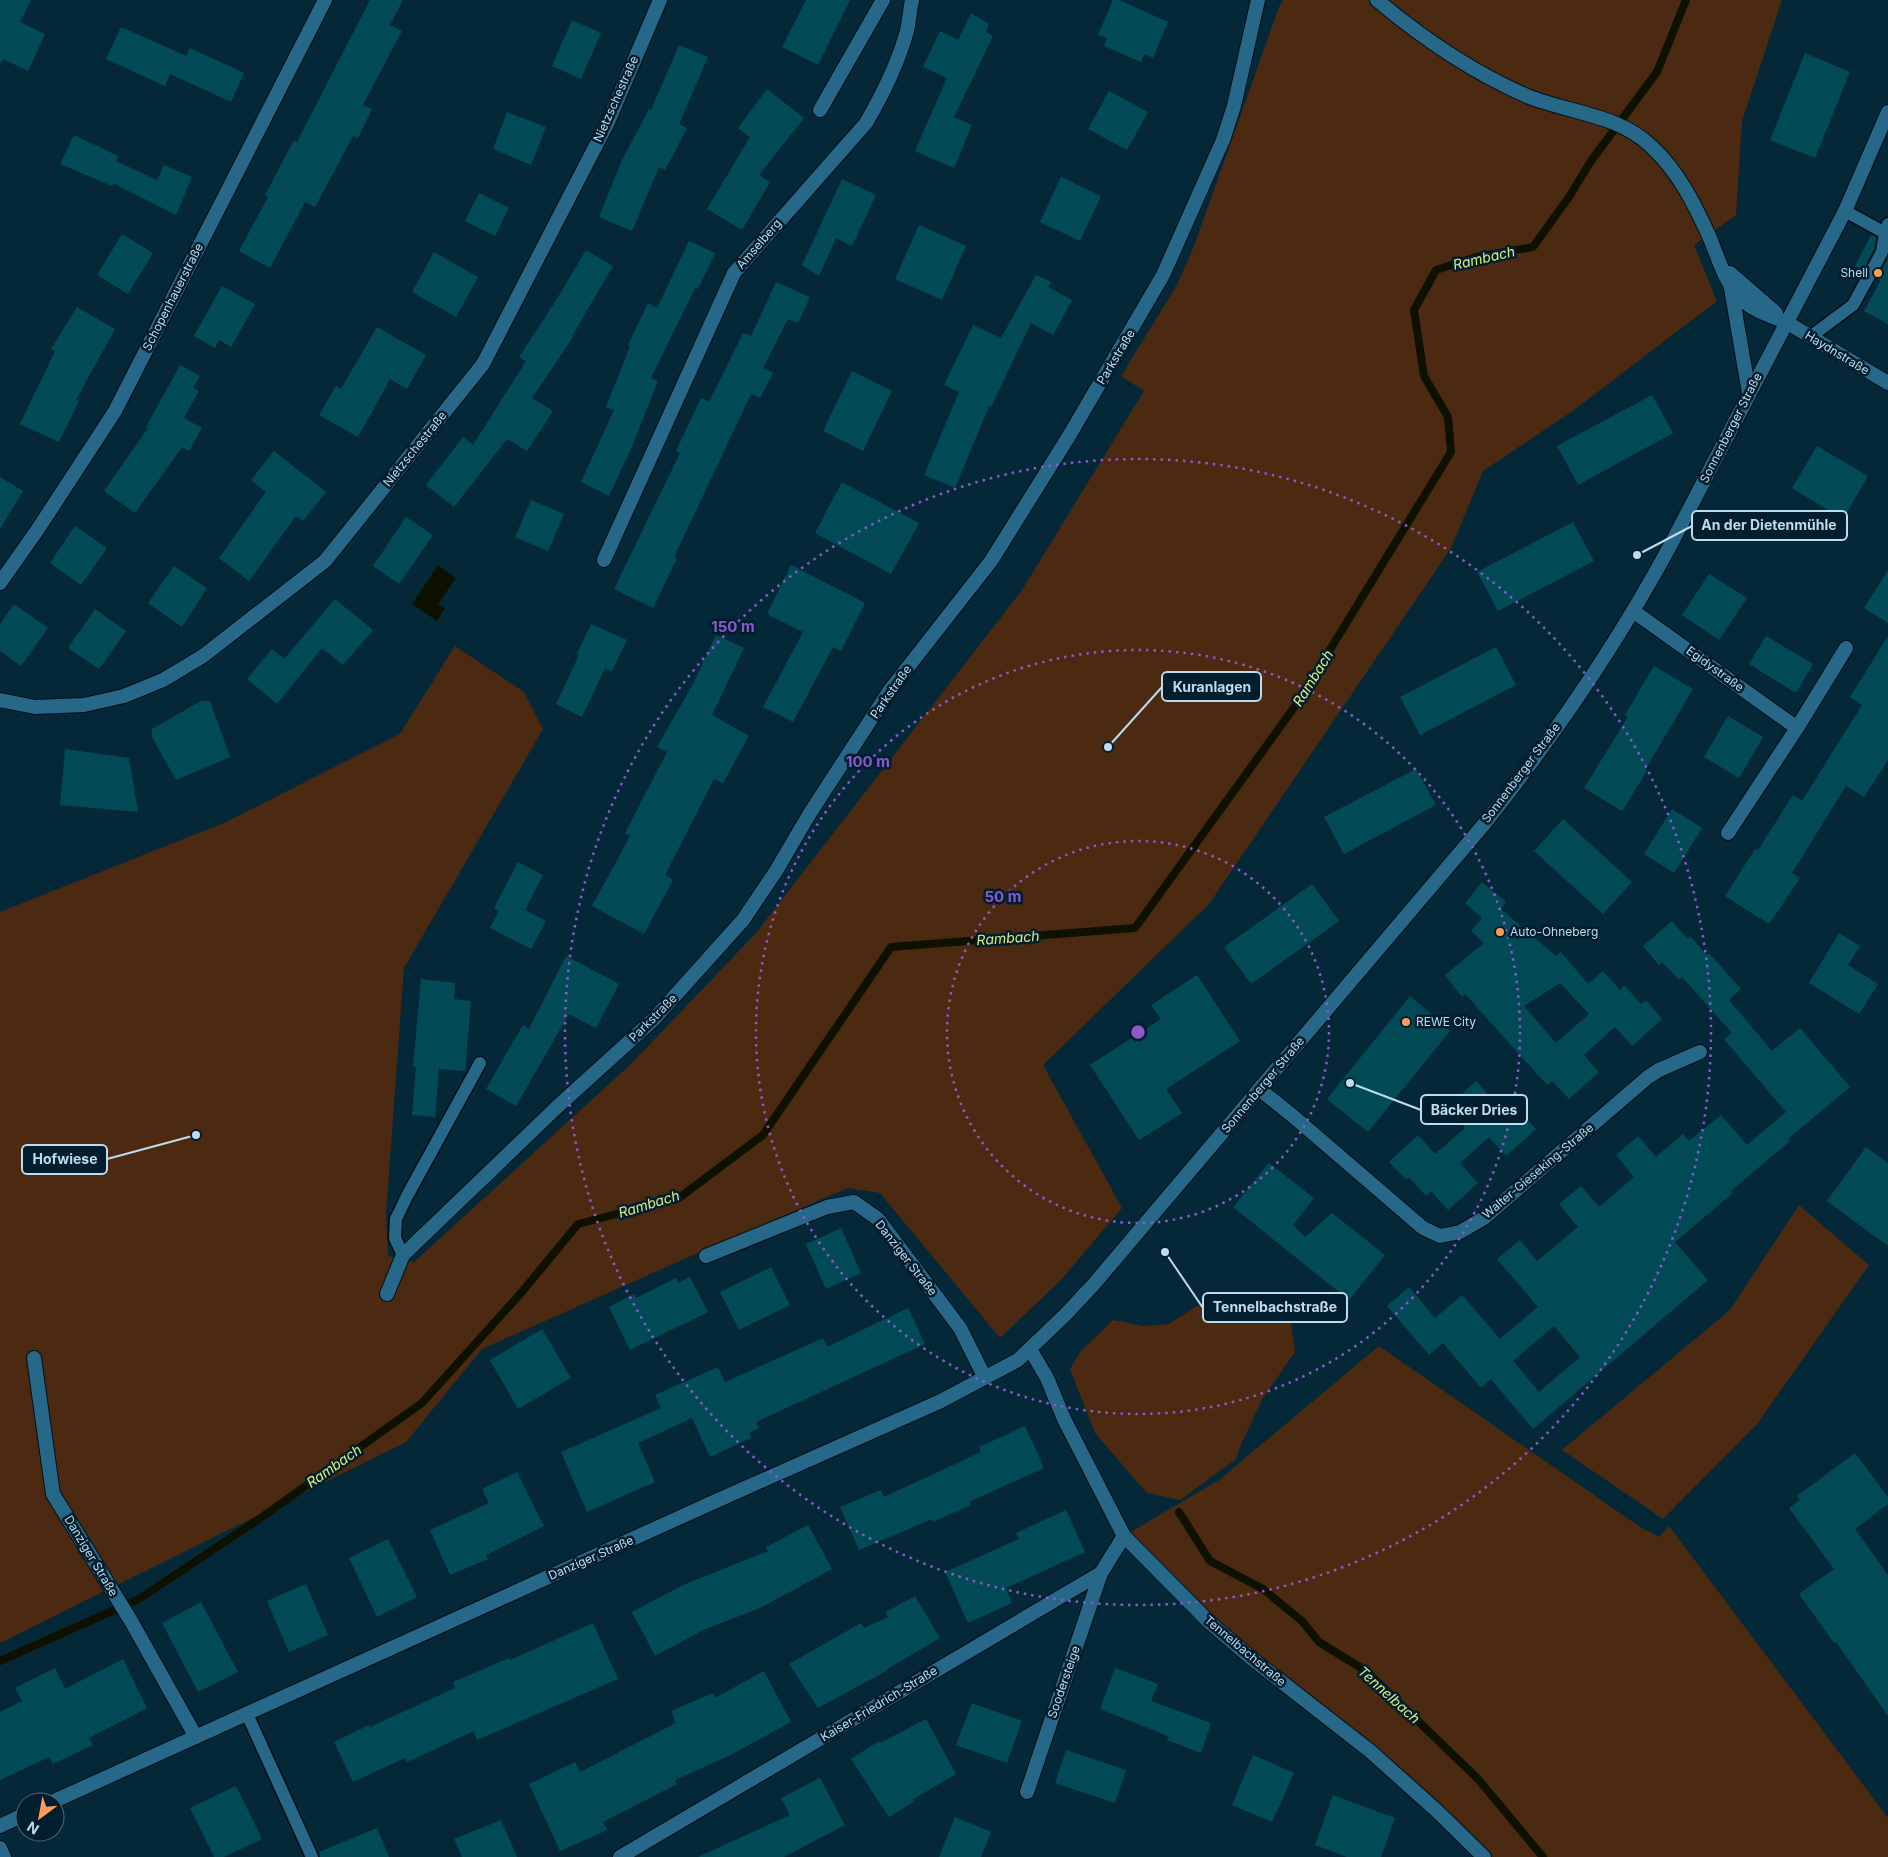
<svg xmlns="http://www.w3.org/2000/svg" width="1888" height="1857" viewBox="0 0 1888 1857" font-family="Inter,sans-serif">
<rect width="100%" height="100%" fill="#052839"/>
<path fill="#4c2a11" d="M 1283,0 L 1782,0 L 1742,121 L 1736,215 L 1694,245 L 1717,301 L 1574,410 L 1483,471 L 1451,548 L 1209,904 L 1043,1065 L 1122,1208 L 1060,1281 L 1000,1338 L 880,1193 L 848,1188 L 745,1232 L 482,1349 L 406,1442 L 0,1643 L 0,912 L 226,822 L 400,734 L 455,646 L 524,692 L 543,729 L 404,968 L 386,1213 L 388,1256 L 414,1262 L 631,1064 L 756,933 L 1022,590 L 1144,391 L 1121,376 L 1177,285 L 1194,246 L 1279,7 Z
M 1799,1205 L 1869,1265 L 1757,1424 L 1663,1519 L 1562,1450 L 1730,1310 Z
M 1227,1298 L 1266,1307 L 1291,1323 L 1295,1352 L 1263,1398 L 1242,1442 L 1236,1459 L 1180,1500 L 1147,1493 L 1095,1433 L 1070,1369 L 1080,1352 L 1113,1320 L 1143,1326 L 1169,1324 L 1195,1307 Z
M 1379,1346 L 1640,1527 L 1659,1537 L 1669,1526 L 1888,1818 L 1888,1857 L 1484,1857 L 1251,1658 L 1124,1536 L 1219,1480 Z"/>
<path fill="#0f1100" d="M 438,565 L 456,578 L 438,604 L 445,608 L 437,621 L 412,604 Z"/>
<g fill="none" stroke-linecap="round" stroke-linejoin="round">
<path stroke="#0f1100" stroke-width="8" d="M 1179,1512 L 1210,1561 L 1263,1589 L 1302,1621 L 1319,1642 L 1366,1671 L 1478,1779 L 1543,1857
M 0,1661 L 139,1599 L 262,1517 L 422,1403 L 521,1293 L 578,1224 L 679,1198 L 763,1135 L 891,947 L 1135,928 L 1298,702 L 1451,452 L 1448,417 L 1424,376 L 1414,310 L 1436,270 L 1477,257 L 1533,247 L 1569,197 L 1591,161 L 1657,72 L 1686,0"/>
</g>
<path fill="#034a57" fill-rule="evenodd" d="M 0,0 L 31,0 L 20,22 L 45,34 L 28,71 L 3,59 L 0,64 Z
M 370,0 L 403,0 L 390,25 L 402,31 L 363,105 L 372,109 L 358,138 L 353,136 L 315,207 L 305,202 L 270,268 L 239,251 L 268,197 L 265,195 L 294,140 L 297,142 Z
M 806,0 L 850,0 L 818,65 L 782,47 Z
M 1113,0 L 1119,0 L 1168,22 L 1153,58 L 1144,54 L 1141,62 L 1104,46 L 1107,38 L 1098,35 Z
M 971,13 L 989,24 L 986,32 L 993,36 L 954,117 L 972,125 L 954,168 L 915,151 L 947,78 L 923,67 L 940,31 L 958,40 Z
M 572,20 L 601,33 L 581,79 L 552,66 Z
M 121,27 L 186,56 L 190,48 L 244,73 L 231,102 L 170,74 L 165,86 L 106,59 Z
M 679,45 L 708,57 L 679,124 L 687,128 L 665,170 L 659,167 L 632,231 L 599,217 L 622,160 L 649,109 L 651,110 Z
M 1805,53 L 1850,72 L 1815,158 L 1770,140 Z
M 767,89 L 804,118 L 759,175 L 770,182 L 742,230 L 707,209 L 750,137 L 738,128 Z
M 1109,91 L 1148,112 L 1127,150 L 1088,129 Z
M 507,112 L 546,127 L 531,165 L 493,149 Z
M 74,135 L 118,156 L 116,161 L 157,180 L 164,165 L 192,177 L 176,215 L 113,183 L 112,186 L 60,164 Z
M 1061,177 L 1101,196 L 1080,241 L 1040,222 Z
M 842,179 L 876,195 L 852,246 L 836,238 L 819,276 L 802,265 Z
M 479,193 L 509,208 L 495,236 L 465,221 Z
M 919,225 L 966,246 L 942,300 L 895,279 Z
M 122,234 L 153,253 L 128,294 L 97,275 Z
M 1871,235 L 1876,237 L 1874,249 L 1863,270 L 1855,266 Z
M 689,241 L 715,253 L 698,289 L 695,288 L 651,378 L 658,381 L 630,451 L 609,496 L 581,482 L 614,410 L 606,407 L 630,346 L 628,345 L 648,303 L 657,308 Z
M 586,250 L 613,266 L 572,336 L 573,337 L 532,398 L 553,411 L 527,451 L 507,439 L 454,507 L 426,485 L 463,437 L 473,445 L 526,361 L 519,357 L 555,302 Z
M 434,252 L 478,277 L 456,317 L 412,292 Z
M 1888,258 L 1888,324 L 1864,311 L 1881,280 L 1877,278 Z
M 1036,275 L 1051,282 L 1048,287 L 1072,300 L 1053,335 L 1031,323 L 991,407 L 989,406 L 955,488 L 924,475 L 959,392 L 944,385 L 973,325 L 1001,338 Z
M 776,282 L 810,297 L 798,323 L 788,319 L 763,368 L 773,373 L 760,398 L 751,394 L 674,557 L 677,558 L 653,608 L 614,589 L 680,453 L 676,451 L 701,398 L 709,402 L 743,333 L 751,336 Z
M 222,286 L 255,304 L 231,347 L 219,340 L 215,348 L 194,336 Z
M 77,307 L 115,329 L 76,400 L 79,401 L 59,442 L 20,424 L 55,351 L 51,349 Z
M 377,327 L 426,355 L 407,389 L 390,379 L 358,437 L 319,415 L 336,386 L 341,389 Z
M 180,365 L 200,376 L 193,388 L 199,391 L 184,418 L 202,428 L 189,451 L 182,447 L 135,513 L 104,491 L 148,428 L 146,427 Z
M 852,371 L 892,391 L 863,451 L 823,431 Z
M 1652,395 L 1673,433 L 1578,485 L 1557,446 Z
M 1817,446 L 1868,476 L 1843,519 L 1792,488 Z
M 274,451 L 326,492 L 303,521 L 296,516 L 249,581 L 219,558 L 266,492 L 251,480 Z
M 0,477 L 23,491 L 0,529 Z
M 842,482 L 919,523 L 891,574 L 815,533 Z
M 531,500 L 564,514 L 548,551 L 515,537 Z
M 406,517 L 433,535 L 399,584 L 373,566 Z
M 1573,522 L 1594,561 L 1498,611 L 1477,572 Z
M 75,526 L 107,548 L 81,585 L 50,563 Z
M 791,565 L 865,603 L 841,651 L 833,647 L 793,722 L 763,707 L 803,632 L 767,614 Z
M 174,566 L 207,588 L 182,627 L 148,603 Z
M 1888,570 L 1888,623 L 1864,608 Z
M 1709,574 L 1747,598 L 1719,640 L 1682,615 Z
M 335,599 L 373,630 L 343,665 L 322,648 L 277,704 L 247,679 L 272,649 L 284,659 Z
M 14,604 L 48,628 L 21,666 L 0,651 L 0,624 Z
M 95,609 L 126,631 L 99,669 L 68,648 Z
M 591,624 L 627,640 L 612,671 L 605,668 L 582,717 L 556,704 L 579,655 L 577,654 Z
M 716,635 L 744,648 L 712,715 L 749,736 L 723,783 L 714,779 L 665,875 L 673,880 L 644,934 L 592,906 L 630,836 L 625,833 L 667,752 L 657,747 L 693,684 Z
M 1766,636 L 1813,664 L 1796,693 L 1749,664 Z
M 1888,636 L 1888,760 L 1864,797 L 1846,786 L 1792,873 L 1800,878 L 1769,924 L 1725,896 L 1755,849 L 1758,850 L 1793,795 L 1802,801 L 1862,705 L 1850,697 Z
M 1496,647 L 1516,685 L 1420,735 L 1400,697 Z
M 1654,666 L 1693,689 L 1645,770 L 1647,771 L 1622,811 L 1584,788 L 1628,717 L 1625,715 Z
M 201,701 L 210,701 L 230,757 L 176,780 L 152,737 L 152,729 Z
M 1728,716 L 1763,737 L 1739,778 L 1704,757 Z
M 65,749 L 129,758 L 138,812 L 60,805 Z
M 1416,769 L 1436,805 L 1344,854 L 1324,817 Z
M 1672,809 L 1702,828 L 1674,873 L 1644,854 Z
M 1563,819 L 1632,882 L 1603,914 L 1534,851 Z
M 518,862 L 543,875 L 525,910 L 546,921 L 531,949 L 490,928 L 499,911 L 494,908 Z
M 1482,882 L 1506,902 L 1501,909 L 1556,956 L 1561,952 L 1588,984 L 1603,971 L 1620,990 L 1624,985 L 1641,1004 L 1646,1000 L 1662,1019 L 1632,1046 L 1615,1027 L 1584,1055 L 1599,1072 L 1569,1099 L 1552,1081 L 1547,1085 L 1465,994 L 1462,997 L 1445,975 L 1484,943 L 1471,931 L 1482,918 L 1465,903 ZM 1560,983 L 1589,1014 L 1556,1043 L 1524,1006 Z
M 1312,884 L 1339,921 L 1251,984 L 1224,947 Z
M 1672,921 L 1688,939 L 1690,936 L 1707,955 L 1709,953 L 1741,989 L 1729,1000 L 1772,1051 L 1800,1028 L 1850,1087 L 1788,1139 L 1790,1141 L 1731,1191 L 1733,1193 L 1675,1242 L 1708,1280 L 1533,1429 L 1491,1379 L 1481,1388 L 1443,1343 L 1429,1355 L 1387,1306 L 1409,1287 L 1435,1318 L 1462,1295 L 1500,1339 L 1538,1307 L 1497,1259 L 1520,1240 L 1537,1261 L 1578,1227 L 1559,1204 L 1581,1186 L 1599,1207 L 1634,1177 L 1616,1155 L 1638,1136 L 1656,1157 L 1683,1134 L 1689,1141 L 1721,1115 L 1747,1145 L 1786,1112 L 1724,1039 L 1732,1033 L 1682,977 L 1679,980 L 1662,962 L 1659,965 L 1643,946 ZM 1554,1326 L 1580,1357 L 1539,1392 L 1513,1361 Z
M 1839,933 L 1860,946 L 1848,965 L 1878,984 L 1859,1014 L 1809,983 Z
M 566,956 L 619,984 L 596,1028 L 569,1014 L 516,1106 L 486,1089 L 523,1025 L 529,1029 Z
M 1197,975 L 1240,1041 L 1166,1089 L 1182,1113 L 1139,1140 L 1090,1065 L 1161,1019 L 1151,1005 Z
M 421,979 L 455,983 L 454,999 L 471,1001 L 465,1071 L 439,1069 L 435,1117 L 412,1115 L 416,1067 L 413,1067 Z
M 1410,996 L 1441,1022 L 1450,1031 L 1368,1132 L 1327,1099 Z
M 1476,1081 L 1493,1100 L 1498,1095 L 1515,1114 L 1519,1110 L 1536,1129 L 1506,1156 L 1489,1137 L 1460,1163 L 1478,1183 L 1448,1210 L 1431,1191 L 1426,1196 L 1409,1177 L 1406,1180 L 1389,1162 L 1418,1135 L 1435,1154 L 1465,1128 L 1447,1108 Z
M 1866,1147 L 1888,1163 L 1888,1246 L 1827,1201 Z
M 1269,1163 L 1314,1198 L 1293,1225 L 1305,1237 L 1332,1213 L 1385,1255 L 1349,1300 L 1233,1207 Z
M 841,1228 L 861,1273 L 826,1289 L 806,1244 Z
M 771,1267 L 790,1305 L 739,1330 L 720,1292 Z
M 690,1277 L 708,1312 L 630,1350 L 609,1307 L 634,1294 L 636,1298 L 676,1278 L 678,1283 Z
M 908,1308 L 925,1344 L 756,1422 L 759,1428 L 749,1433 L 751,1438 L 710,1457 L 692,1418 L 638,1443 L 655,1482 L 587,1512 L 561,1452 L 661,1408 L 655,1395 L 718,1367 L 725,1382 L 823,1338 L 827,1347 Z
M 542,1329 L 571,1378 L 518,1409 L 490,1360 Z
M 1025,1426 L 1044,1468 L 969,1502 L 971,1505 L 933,1522 L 932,1519 L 859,1550 L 840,1507 L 881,1490 L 884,1497 L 981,1452 L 979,1447 Z
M 1855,1453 L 1888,1497 L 1888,1504 L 1855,1529 L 1888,1575 L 1888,1716 L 1836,1642 L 1834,1643 L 1799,1594 L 1834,1569 L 1789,1508 L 1800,1500 L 1797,1496 Z
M 517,1472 L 544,1526 L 486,1555 L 488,1559 L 450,1575 L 430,1530 L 489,1503 L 482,1489 Z
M 1066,1510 L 1085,1552 L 1006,1588 L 1012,1603 L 968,1623 L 945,1572 L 1019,1539 L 1016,1533 Z
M 808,1525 L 832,1569 L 760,1608 L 703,1630 L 655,1656 L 632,1612 L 683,1585 L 768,1551 L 766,1547 Z
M 388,1539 L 417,1597 L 377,1617 L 349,1558 Z
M 306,1584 L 328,1635 L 289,1652 L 267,1601 Z
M 915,1596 L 940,1638 L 887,1669 L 888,1670 L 818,1708 L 789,1664 L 861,1623 L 864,1628 L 888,1617 L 886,1612 Z
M 201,1602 L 238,1672 L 198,1692 L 162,1623 Z
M 593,1623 L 618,1679 L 477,1740 L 474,1731 L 407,1762 L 405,1758 L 353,1782 L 334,1742 L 369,1725 L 370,1727 L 455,1688 L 453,1682 L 509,1658 L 510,1660 Z
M 123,1659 L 147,1708 L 89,1738 L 93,1745 L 53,1764 L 49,1757 L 0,1780 L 0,1712 L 22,1701 L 15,1688 L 55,1668 L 65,1689 Z
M 1115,1668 L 1158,1684 L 1151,1701 L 1211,1723 L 1201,1753 L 1167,1740 L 1168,1736 L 1100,1709 Z
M 764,1671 L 791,1722 L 731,1755 L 675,1780 L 677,1784 L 603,1822 L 607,1830 L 560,1851 L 529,1784 L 575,1762 L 580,1772 L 676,1723 L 671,1711 L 713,1693 L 715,1698 Z
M 972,1703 L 1022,1721 L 1007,1763 L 956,1745 Z
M 926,1719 L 956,1774 L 912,1800 L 915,1801 L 889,1817 L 851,1759 L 879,1741 L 880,1743 Z
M 1066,1750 L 1126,1770 L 1115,1803 L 1055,1783 Z
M 1253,1755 L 1294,1773 L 1272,1822 L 1232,1805 Z
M 820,1778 L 845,1825 L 784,1857 L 698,1857 L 790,1815 L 781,1798 Z
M 236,1786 L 262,1839 L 224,1857 L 214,1857 L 190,1808 Z
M 1333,1795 L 1395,1818 L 1381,1857 L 1347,1857 L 1315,1845 Z
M 955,1817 L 991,1832 L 981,1857 L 939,1857 Z
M 501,1820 L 517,1857 L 462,1857 L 454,1839 Z
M 377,1828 L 389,1857 L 320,1857 L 319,1852 Z"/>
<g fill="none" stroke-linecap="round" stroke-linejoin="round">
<defs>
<path id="service" d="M 1845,211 L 1885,233 L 1888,224
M 1810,337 L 1853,305 L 1882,252 L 1885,233
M 403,1255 L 395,1238 L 396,1219 L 407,1196 L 480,1063
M 247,1714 L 312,1857"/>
<path id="minor" d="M 820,110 L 883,0
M 1786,322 L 1888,383
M 604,560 L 734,273 L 866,123 C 883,94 898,63 907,31 C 909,21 910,10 912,0
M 0,583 L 38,529 L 115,411 L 325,0
M 1633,611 L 1797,728
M 0,700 L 35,707 L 84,705 L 124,696 L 163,680 L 203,656 L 325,561 L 483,364 L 608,122 L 660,0
M 1728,833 L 1797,728 L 1846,648
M 1259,1089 L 1294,1117 L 1423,1228 L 1440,1236 L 1460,1232 L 1484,1218 L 1648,1077 L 1659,1070 L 1700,1052
M 706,1256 L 827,1207 L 854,1202 L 878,1219 L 960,1328 L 985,1378
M 387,1294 L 403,1255 L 557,1107 L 654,1019 L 743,920 L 776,871 L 810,813 L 890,690 L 991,561 L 1069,436 L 1163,275 L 1223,140 L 1234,106 L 1258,0
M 1030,1349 L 1047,1378 L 1064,1419 L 1124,1536 L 1210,1623 L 1251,1658 L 1370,1751 L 1437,1811 L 1484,1857
M 34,1358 L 53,1494 L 131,1621 L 196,1737
M 1027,1792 L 1101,1573
M 0,1848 L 4,1857
M 620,1857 L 1101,1573 L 1124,1536"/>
<path id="tertiary" d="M 1377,0 C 1422,38 1472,72 1527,96 C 1569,113 1618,114 1652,147 C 1678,171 1695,205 1709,236 C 1718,257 1725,284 1742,300 C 1754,311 1771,316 1786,322
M 1730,273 L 1776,313
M 1731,288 L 1749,393"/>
<path id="secondary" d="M 52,1802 L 716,1501 L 941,1401 L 1018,1360 L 1066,1314 L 1094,1284 L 1485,823 C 1554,736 1617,644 1670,546 L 1845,211 L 1888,112
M 0,1826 L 25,1814"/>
</defs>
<use href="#service" stroke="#000f19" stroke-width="15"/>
<use href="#minor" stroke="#000f19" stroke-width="16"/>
<use href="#tertiary" stroke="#000f19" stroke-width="16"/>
<use href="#secondary" stroke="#000f19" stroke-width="16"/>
<use href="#service" stroke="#276788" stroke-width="12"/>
<use href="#minor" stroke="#276788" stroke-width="14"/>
<use href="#tertiary" stroke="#276788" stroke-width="14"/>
<use href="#secondary" stroke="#276788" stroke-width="14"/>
</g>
<g fill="none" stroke="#8c58cb" stroke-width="2.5" stroke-dasharray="2.5 5">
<circle cx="1138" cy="1032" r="191"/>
<circle cx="1138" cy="1032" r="382"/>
<circle cx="1138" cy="1032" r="573"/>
</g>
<g fill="#fd9c56" stroke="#001e2e" stroke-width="2">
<circle cx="1878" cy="273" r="5"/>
<circle cx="1500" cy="932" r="5"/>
<circle cx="1406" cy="1022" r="5"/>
</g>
<g text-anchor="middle" stroke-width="5" stroke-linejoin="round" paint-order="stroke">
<g font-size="12" fill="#bddcee" stroke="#001e2e">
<text transform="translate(616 99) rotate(-66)" y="4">Nietzschestraße</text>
<text transform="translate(759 244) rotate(-49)" y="4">Amselberg</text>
<text transform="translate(173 297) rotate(-63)" y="4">Schopenhauerstraße</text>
<text transform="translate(1837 353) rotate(31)" y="4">Haydnstraße</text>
<text transform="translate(1116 357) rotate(-59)" y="4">Parkstraße</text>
<text transform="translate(1731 428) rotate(-63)" y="4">Sonnenberger Straße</text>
<text transform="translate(415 449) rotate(-51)" y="4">Nietzschestraße</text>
<text transform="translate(1715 669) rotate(36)" y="4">Egidystraße</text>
<text transform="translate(891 692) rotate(-55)" y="4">Parkstraße</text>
<text transform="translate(1521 773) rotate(-53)" y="4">Sonnenberger Straße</text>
<text transform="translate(653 1018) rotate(-45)" y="4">Parkstraße</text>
<text transform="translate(1263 1085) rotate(-50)" y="4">Sonnenberger Straße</text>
<text transform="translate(1538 1171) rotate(-40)" y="4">Walter-Gieseking-Straße</text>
<text transform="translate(906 1258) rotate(52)" y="4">Danziger Straße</text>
<text transform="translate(91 1556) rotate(59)" y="4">Danziger Straße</text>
<text transform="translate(591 1558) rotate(-24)" y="4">Danziger Straße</text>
<text transform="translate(1245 1651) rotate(40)" y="4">Tennelbachstraße</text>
<text transform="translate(1064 1682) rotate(-71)" y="4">Soodersteige</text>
<text transform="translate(879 1704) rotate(-31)" y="4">Kaiser-Friedrich-Straße</text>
</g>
<g font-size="12" fill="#bddcee" stroke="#001e2e" text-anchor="start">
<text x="1868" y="277" text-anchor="end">Shell</text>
<text x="1510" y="936">Auto-Ohneberg</text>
<text x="1416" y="1026">REWE City</text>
</g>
<g font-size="14" font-style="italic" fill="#dfed7b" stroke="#001e2e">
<text transform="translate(1484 258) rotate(-13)" y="5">Rambach</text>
<text transform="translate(1313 678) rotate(-58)" y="5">Rambach</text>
<text transform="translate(1008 938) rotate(-4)" y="5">Rambach</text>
<text transform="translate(649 1204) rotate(-17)" y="5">Rambach</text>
<text transform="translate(334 1466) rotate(-35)" y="5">Rambach</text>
<text transform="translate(1389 1695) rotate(42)" y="5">Tennelbach</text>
</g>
</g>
<circle cx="1138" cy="1032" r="8" fill="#8c58cb" stroke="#001e2e" stroke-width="2.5"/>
<g font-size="15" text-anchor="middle" font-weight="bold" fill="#8c58cb" stroke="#001e2e" stroke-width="5" stroke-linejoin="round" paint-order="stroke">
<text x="733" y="632">150 m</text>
<text x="868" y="767">100 m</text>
<text x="1003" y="902">50 m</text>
</g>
<path fill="none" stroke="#bddcee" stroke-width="2" d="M1637 555L1692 526M1108 747L1162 687M1350 1083L1421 1110M196 1135L107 1159M1165 1252L1203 1308"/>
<g fill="#bddcee" stroke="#001e2e" stroke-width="2">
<circle cx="1637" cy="555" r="5"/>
<circle cx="1108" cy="747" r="5"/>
<circle cx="1350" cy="1083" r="5"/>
<circle cx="196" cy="1135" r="5"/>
<circle cx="1165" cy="1252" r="5"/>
</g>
<g fill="#001e2e" stroke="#bddcee" stroke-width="2">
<rect x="1692" y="511" width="155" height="29" rx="5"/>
<rect x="1162" y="672" width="99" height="29" rx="5"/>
<rect x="1421" y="1095" width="106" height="29" rx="5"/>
<rect x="22" y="1145" width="85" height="29" rx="5"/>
<rect x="1203" y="1293" width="144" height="29" rx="5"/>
</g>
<g font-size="14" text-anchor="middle" font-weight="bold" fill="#bddcee">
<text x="1769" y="530">An der Dietenmühle</text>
<text x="1212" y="692">Kuranlagen</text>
<text x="1474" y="1115">Bäcker Dries</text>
<text x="65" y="1164">Hofwiese</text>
<text x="1275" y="1312">Tennelbachstraße</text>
</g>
<g transform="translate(40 1817) rotate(212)"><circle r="24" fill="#001e2e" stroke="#4c6a7b"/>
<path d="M0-4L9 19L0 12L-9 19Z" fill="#fd9c56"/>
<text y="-8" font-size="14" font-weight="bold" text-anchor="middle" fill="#bddcee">N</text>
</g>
</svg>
